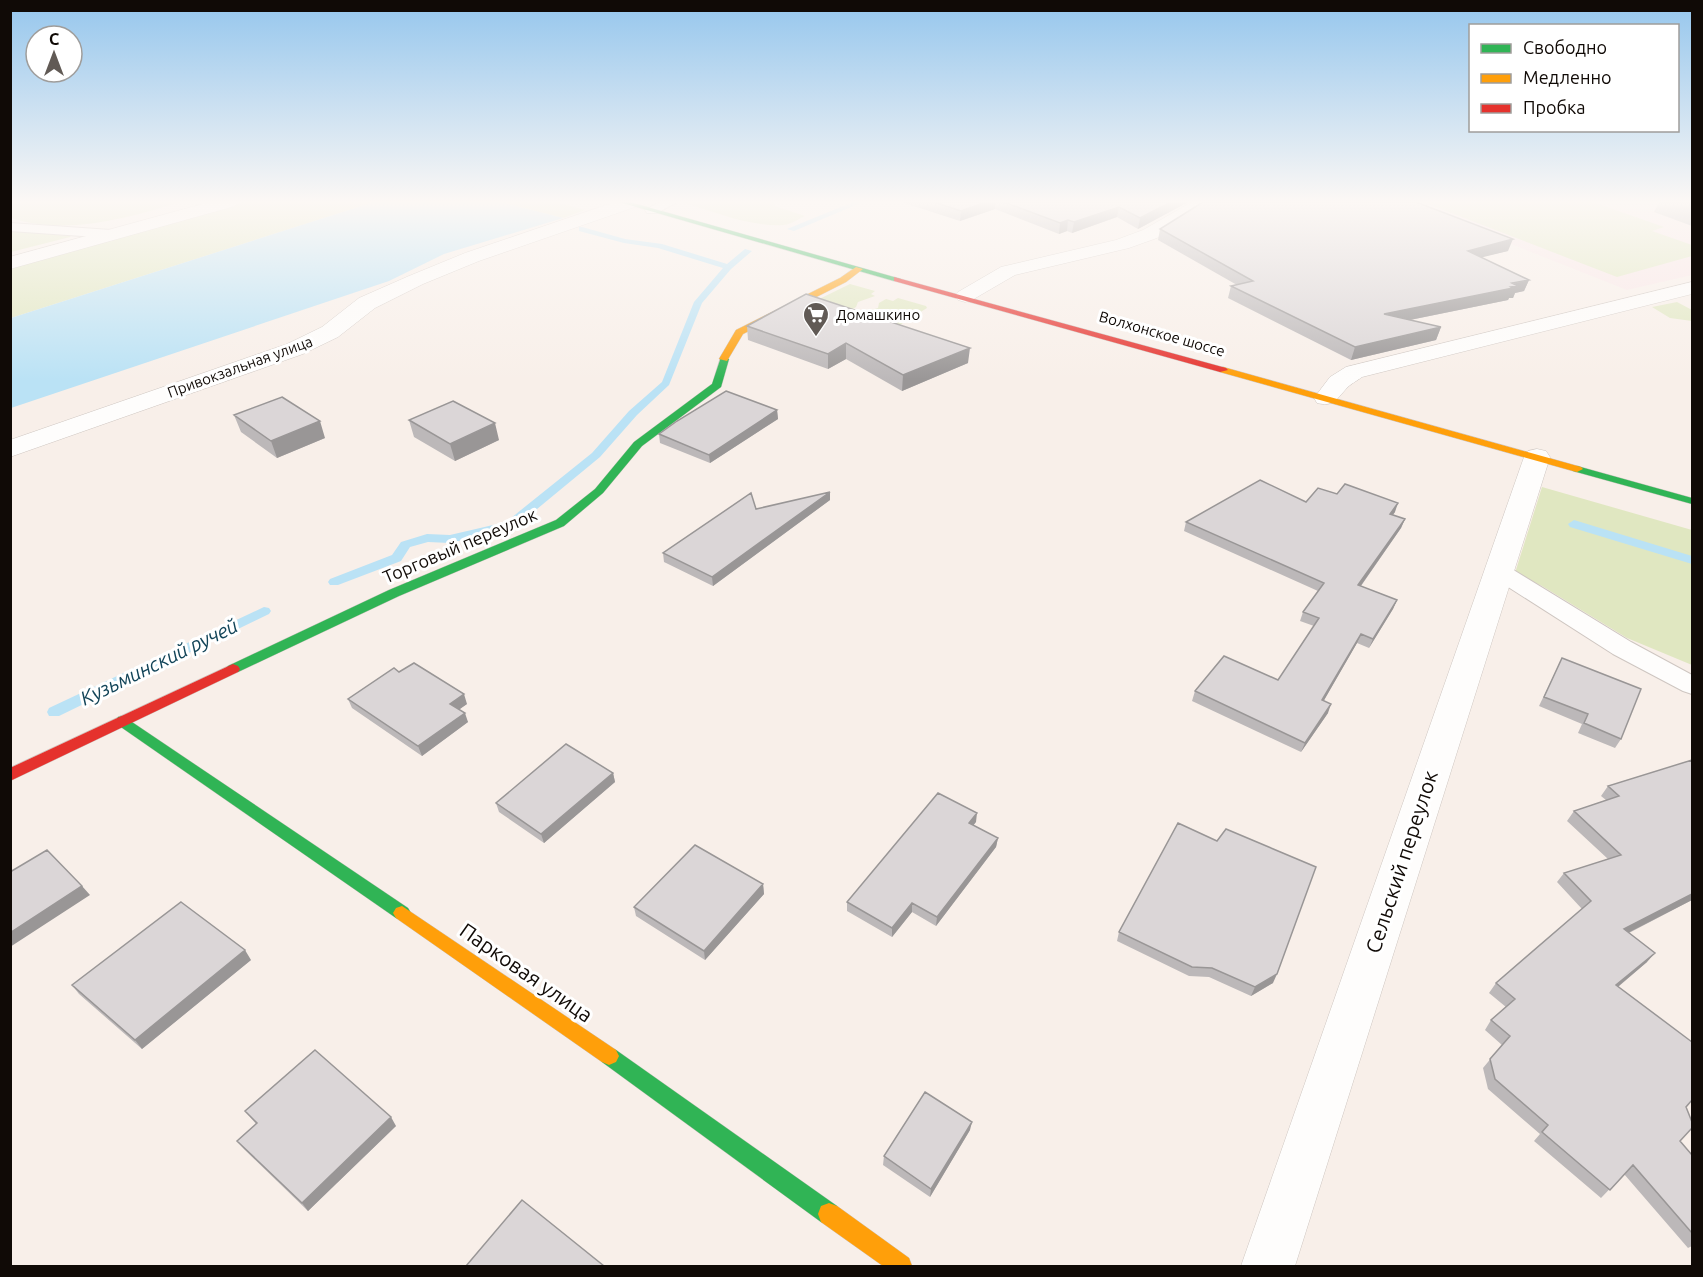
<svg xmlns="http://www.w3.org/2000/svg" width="1703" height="1277" viewBox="0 0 1703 1277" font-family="Ubuntu,sans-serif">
<rect width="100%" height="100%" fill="#f8efe9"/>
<path fill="#f9e6e7" d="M 1405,202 L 1692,202 L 1692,275 L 1627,290 Z"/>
<path fill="#e0e7c1" d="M 11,202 L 181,202 C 127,218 67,236 11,218 Z
M 242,202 L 374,202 L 11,318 L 11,267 Z
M 500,202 L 556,202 L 585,210 L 563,218 Z
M 681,202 L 775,202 L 775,206 L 805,216 C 798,219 790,225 783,225 C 749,227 713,211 681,202 Z
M 1423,202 L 1593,202 L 1664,227 L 1652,231 L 1692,245 L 1692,256 L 1617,277 Z
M 11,231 L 72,234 L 70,237 L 11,252 Z
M 850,284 L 875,291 L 871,294 L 875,296 L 858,302 L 856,307 L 843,315 L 809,304 Z
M 898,298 L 926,306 L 927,308 L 890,331 L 854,319 L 868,311 L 878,308 L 879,303 L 886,299 L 893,301 Z
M 1677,302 L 1692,310 L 1692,321 L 1670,318 L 1652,307 Z
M 1542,487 L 1692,530 L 1692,665 L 1627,638 L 1542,586 L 1515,573 Z"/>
<path fill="#bae2f5" d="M 374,202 L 500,202 L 563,218 L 444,254 L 389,281 L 11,408 L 11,318 Z"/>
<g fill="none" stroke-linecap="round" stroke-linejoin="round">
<path fill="#bae2f5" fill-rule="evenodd" d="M 853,202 L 863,202 L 794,231 L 787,229 Z
M 582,227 L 625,239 L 662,244 L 727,264 L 745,249 L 752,251 L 731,269 L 702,303 L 669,385 L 637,415 L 600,457 L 514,528 L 450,543 L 428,542 L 410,547 L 401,561 L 338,585 L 330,585 L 328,582 L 330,579 L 392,555 L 401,542 L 427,534 L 450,535 L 506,522 L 592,453 L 629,411 L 662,382 L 694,302 L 723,268 L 658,248 L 624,243 L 579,231 L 579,227 Z
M 1574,520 L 1692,556 L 1692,564 L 1570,527 L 1568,524 Z
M 264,607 L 269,608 L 271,611 L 269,614 L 59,716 L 49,716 L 47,712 L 49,708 Z"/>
<defs>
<path id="lane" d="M 660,202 L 677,202 L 657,213 L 647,213 L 645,210 Z
M 10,223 L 111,230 L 118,234 L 111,238 L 10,231 Z
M 1499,564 L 1507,566 L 1631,642 L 1692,675 L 1692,694 L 1683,691 L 1613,654 L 1491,576 L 1488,571 L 1491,566 Z"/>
<path id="street" d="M 210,202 L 238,202 L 235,206 L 10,269 L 10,257 Z
M 615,202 L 638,203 L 635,207 L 479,261 L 423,284 L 375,308 L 338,337 L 303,354 L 10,457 L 10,440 L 287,344 L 322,327 L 359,298 L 409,276 L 465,253 Z
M 1192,202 L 1213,202 L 1157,238 L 1129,248 L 1015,275 L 972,300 L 965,302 L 958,300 L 954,296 L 958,292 L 1001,267 L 1116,240 L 1143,230 Z
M 1692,282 L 1692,294 L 1362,377 C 1357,381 1350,384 1346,389 C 1336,400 1333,407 1317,403 L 1314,398 L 1330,377 L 1346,367 Z
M 1537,449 L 1546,451 L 1550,457 L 1295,1266 L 1241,1266 L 1524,457 L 1528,451 Z"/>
<path id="fast" d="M 619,202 L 630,202 L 901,279 L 894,281 Z
M 721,357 L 729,359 L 721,387 L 642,446 L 603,493 L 564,526 L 399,596 L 238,672 L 228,672 L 226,669 L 228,666 L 389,590 L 556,520 L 595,489 L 634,442 L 712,384 Z
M 1577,466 L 1692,498 L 1692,504 L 1573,471 L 1571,469 Z
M 123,716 L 408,908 L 411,913 L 408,918 L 402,920 L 396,918 L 118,725 L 116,721 L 118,717 Z
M 609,1047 L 616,1050 L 837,1206 L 840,1214 L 837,1222 L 829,1225 L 821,1222 L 602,1062 L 599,1056 L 602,1050 Z"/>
<path id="slow" d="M 856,267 L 863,269 L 846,282 L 743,334 L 727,361 L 719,359 L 736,330 L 840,278 Z
M 1223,367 L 1581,467 L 1583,469 L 1577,472 L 1573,471 L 1220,372 L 1218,370 Z
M 402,906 L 616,1050 L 619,1056 L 616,1062 L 609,1065 L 602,1062 L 396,918 L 393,913 L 396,908 Z
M 829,1203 L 837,1206 L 909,1258 L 912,1266 L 883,1266 L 821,1222 L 818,1214 L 821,1206 Z"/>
<path id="jam" d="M 894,277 L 1226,368 L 1228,370 L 1220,372 L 894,281 Z
M 233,664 L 238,666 L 240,669 L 238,672 L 10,781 L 10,768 Z"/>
</defs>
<use href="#lane" stroke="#cec6c1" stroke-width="2"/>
<use href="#street" stroke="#cec6c1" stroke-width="1"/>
<use href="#fast" stroke="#cec6c1" stroke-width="1"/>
<use href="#slow" stroke="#cec6c1" stroke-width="1"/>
<use href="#jam" stroke="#cec6c1" stroke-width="1"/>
<use href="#lane" fill="#fefdfc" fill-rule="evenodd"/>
<use href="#street" fill="#fefdfc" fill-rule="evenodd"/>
<use href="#fast" fill="#30b455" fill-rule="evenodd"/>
<use href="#slow" fill="#ff9f0a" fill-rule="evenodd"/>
<use href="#jam" fill="#e5322d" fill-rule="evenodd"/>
</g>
<path fill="#bcb8b9" d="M 901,202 L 1188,202 L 1138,229 L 1117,217 L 1072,233 L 1067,231 L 1059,234 L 995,209 L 960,221 Z
M 1659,202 L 1692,202 L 1692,226 L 1654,212 Z
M 1160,229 L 1508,251 L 1481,257 L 1529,280 L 1524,291 L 1515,293 L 1513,298 L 1509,298 L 1508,300 L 1410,320 L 1441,327 L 1436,340 L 1351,360 L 1228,298 L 1231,286 L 1237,285 L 1158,240 Z
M 747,326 L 968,363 L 902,391 L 846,359 L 828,369 L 748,340 Z
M 777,410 L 778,419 L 710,463 L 660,443 L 659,434 Z
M 234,415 L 325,438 L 277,458 L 241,432 Z
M 409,420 L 499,440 L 455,461 L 414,437 Z
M 830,500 L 713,586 L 664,562 L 663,553 L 756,509 Z
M 1306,502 L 1395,512 L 1393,515 L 1405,519 L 1401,528 L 1361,586 L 1397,600 L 1393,609 L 1369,648 L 1357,643 L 1324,700 L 1328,713 L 1301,752 L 1192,701 L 1195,691 L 1278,680 L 1314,626 L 1300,621 L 1303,612 L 1318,591 L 1184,531 L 1186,522 Z
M 1562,658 L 1621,739 L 1615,748 L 1578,733 L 1582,724 L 1539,706 Z
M 399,672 L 467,704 L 459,709 L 468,722 L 422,756 L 352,708 L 348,699 Z
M 1692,760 L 1692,900 L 1629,933 L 1647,962 L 1618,987 L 1686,1107 L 1680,1141 L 1692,1155 L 1692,1246 L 1688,1248 L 1624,1174 L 1601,1198 L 1534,1141 L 1540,1134 L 1488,1089 L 1483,1068 L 1502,1045 L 1485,1030 L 1491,1020 L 1506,1007 L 1489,993 L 1496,983 L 1582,909 L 1557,882 L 1564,873 L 1608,859 L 1567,821 L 1574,811 L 1606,800 L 1601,796 L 1608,786 Z
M 613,773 L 615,782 L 544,843 L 499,812 L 496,803 Z
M 976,822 L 973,825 L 998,838 L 996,847 L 936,926 L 912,912 L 892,937 L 847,911 L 847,902 Z
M 763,884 L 764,894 L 705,960 L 636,916 L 634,907 Z
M 1119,932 L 1273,983 L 1251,996 L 1209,977 L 1189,976 L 1117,941 Z
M 251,960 L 142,1049 L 79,994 L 72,985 Z
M 245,1111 L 396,1126 L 308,1211 L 244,1149 L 237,1141 L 256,1124 Z
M 970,1130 L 930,1197 L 883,1165 L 884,1156 Z"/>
<path fill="#999696" d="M 986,202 L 995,202 L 995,209 L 960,221 L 961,211 Z
M 1171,202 L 1188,202 L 1138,229 L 1140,218 Z
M 1119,207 L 1117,217 L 1072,233 L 1074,222 Z
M 1068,220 L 1067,231 L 1059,234 L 1060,223 Z
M 1513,239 L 1508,251 L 1463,262 L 1468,251 Z
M 1529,280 L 1524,291 L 1515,293 L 1513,298 L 1509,298 L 1508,300 L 1380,326 L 1384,314 Z
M 1441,327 L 1436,340 L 1351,360 L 1355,347 Z
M 846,343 L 846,359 L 828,369 L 828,354 Z
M 970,348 L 968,363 L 902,391 L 903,375 Z
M 777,410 L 778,419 L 710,463 L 709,455 Z
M 320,421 L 325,438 L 277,458 L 271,441 Z
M 495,423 L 499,440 L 455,461 L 450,444 Z
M 830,492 L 830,500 L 713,586 L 712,577 Z
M 1398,503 L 1395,512 L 1387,522 L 1390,514 Z
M 1405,519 L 1401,528 L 1355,594 L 1358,585 Z
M 1397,600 L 1393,609 L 1369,648 L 1373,639 Z
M 1361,634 L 1357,643 L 1319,709 L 1322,700 Z
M 464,694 L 467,704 L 453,714 L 450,704 Z
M 1331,704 L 1328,713 L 1301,752 L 1305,743 Z
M 465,713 L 468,722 L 422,756 L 418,746 Z
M 613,773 L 615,782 L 544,843 L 541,834 Z
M 977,813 L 976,822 L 968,832 L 969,823 Z
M 998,838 L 996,847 L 936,926 L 937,917 Z
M 763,884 L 764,894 L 705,960 L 704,951 Z
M 82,886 L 90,895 L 10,947 L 10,933 Z
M 1692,894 L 1692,900 L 1616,939 L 1624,929 Z
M 912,903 L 912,912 L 892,937 L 892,928 Z
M 245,950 L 251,960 L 142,1049 L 135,1040 Z
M 1655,953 L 1647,962 L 1608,995 L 1616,985 Z
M 1277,974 L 1273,983 L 1251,996 L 1255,987 Z
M 391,1117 L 396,1126 L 308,1211 L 302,1203 Z
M 972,1122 L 970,1130 L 930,1197 L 931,1189 Z"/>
<path fill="#dbd6d7" stroke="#999696" stroke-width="1.5" d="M 934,202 L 986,202 L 961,211 Z
M 1004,202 L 1171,202 L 1140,218 L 1119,207 L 1074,222 L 1068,220 L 1060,223 Z
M 1203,202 L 1416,202 L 1513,239 L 1468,251 L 1529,280 L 1512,283 L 1518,286 L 1511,287 L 1513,288 L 1384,314 L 1441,327 L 1355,347 L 1231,286 L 1253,281 L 1160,229 Z
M 806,294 L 970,348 L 903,375 L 846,343 L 828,354 L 747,326 Z
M 726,391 L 777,410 L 709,455 L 659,434 L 677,421 Z
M 282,397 L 320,421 L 271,441 L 234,415 Z
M 453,401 L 495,423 L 450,444 L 409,420 Z
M 1260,480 L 1306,502 L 1318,488 L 1337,494 L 1345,484 L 1398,503 L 1390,514 L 1405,519 L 1358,585 L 1397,600 L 1373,639 L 1361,634 L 1322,700 L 1331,704 L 1305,743 L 1195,691 L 1224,656 L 1278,680 L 1319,618 L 1303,612 L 1324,583 L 1186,522 Z
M 830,492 L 712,577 L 663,553 L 751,493 L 756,509 Z
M 1562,658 L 1641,689 L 1621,739 L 1584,723 L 1588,714 L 1544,697 Z
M 414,663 L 464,694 L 450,704 L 465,713 L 418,746 L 348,699 L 394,668 L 399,672 Z
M 566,744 L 613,773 L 541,834 L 496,803 Z
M 1692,760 L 1692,894 L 1624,929 L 1655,953 L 1616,985 L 1692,1042 L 1692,1100 L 1686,1107 L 1692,1122 L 1692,1128 L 1680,1141 L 1692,1155 L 1692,1233 L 1633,1165 L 1610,1190 L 1542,1132 L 1548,1125 L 1495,1079 L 1490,1059 L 1510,1036 L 1491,1020 L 1515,999 L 1496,983 L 1591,901 L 1564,873 L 1621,855 L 1574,811 L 1619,796 L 1608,786 Z
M 938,793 L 977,813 L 969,823 L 998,838 L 937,917 L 912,903 L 892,928 L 847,902 Z
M 1178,823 L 1217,841 L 1226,829 L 1316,867 L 1277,974 L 1255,987 L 1212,968 L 1192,967 L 1119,932 Z
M 695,845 L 763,884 L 704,951 L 634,907 Z
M 47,850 L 82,886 L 10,933 L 10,872 Z
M 181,902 L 245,950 L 135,1040 L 72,985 Z
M 315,1050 L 391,1117 L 302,1203 L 237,1141 L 257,1123 L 245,1111 Z
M 925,1092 L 972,1122 L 931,1189 L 884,1156 Z
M 522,1200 L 604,1266 L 466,1266 Z"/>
<linearGradient id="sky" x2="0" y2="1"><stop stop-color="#95c6ed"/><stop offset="0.53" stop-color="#fcf8f5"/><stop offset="1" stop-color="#fcf8f5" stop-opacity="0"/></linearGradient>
<rect width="1703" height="381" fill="url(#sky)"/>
<defs>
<symbol id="supermarket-pin" viewBox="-11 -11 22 30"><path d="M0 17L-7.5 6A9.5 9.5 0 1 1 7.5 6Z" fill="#615a55" stroke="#fff"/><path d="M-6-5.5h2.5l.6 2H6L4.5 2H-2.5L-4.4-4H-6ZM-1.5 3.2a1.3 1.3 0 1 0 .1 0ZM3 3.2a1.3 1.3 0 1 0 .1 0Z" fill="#fff"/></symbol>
</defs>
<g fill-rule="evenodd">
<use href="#supermarket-pin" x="801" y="300" width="30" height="40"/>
</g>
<g text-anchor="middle" stroke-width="6" stroke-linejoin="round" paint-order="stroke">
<g font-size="15" fill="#100a06" stroke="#fff" text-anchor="start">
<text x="836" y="320">Домашкино</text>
</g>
<g font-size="15" fill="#100a06" stroke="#fff">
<text transform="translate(1162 334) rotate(16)" y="5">Волхонское шоссе</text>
<text transform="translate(240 367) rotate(-20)" y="5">Привокзальная улица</text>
</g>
<g font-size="18" fill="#100a06" stroke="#fff">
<text transform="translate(460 546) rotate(-23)" y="6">Торговый переулок</text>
</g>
<g font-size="20" font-style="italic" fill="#124458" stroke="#fff">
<text transform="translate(159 662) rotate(-26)" y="7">Кузьминский ручей</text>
</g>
<g font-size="21" fill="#100a06" stroke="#fff">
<text transform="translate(1402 862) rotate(-72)" y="7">Сельский переулок</text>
<text transform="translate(526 973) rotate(35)" y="7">Парковая улица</text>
</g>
</g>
<rect width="1703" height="1277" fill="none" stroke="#100a06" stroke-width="24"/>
<rect x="1469" y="24" width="210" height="108" fill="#ffffff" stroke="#9f9d9b" stroke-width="1.5"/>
<rect x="1481" y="44" width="30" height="9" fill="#30b455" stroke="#9f9d9b" stroke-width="1.5"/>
<text x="1523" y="54" font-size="18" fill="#100a06">Свободно</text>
<rect x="1481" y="74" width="30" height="9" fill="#ff9f0a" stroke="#9f9d9b" stroke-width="1.5"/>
<text x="1523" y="84" font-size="18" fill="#100a06">Медленно</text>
<rect x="1481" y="104" width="30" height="9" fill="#e5322d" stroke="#9f9d9b" stroke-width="1.5"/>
<text x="1523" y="114" font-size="18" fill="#100a06">Пробка</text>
<g transform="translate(54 54)"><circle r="28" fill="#ffffff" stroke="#9f9d9b" stroke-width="1.5"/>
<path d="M0-4.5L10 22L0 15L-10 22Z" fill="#615a55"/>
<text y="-9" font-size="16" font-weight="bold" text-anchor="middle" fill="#100a06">С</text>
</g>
</svg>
